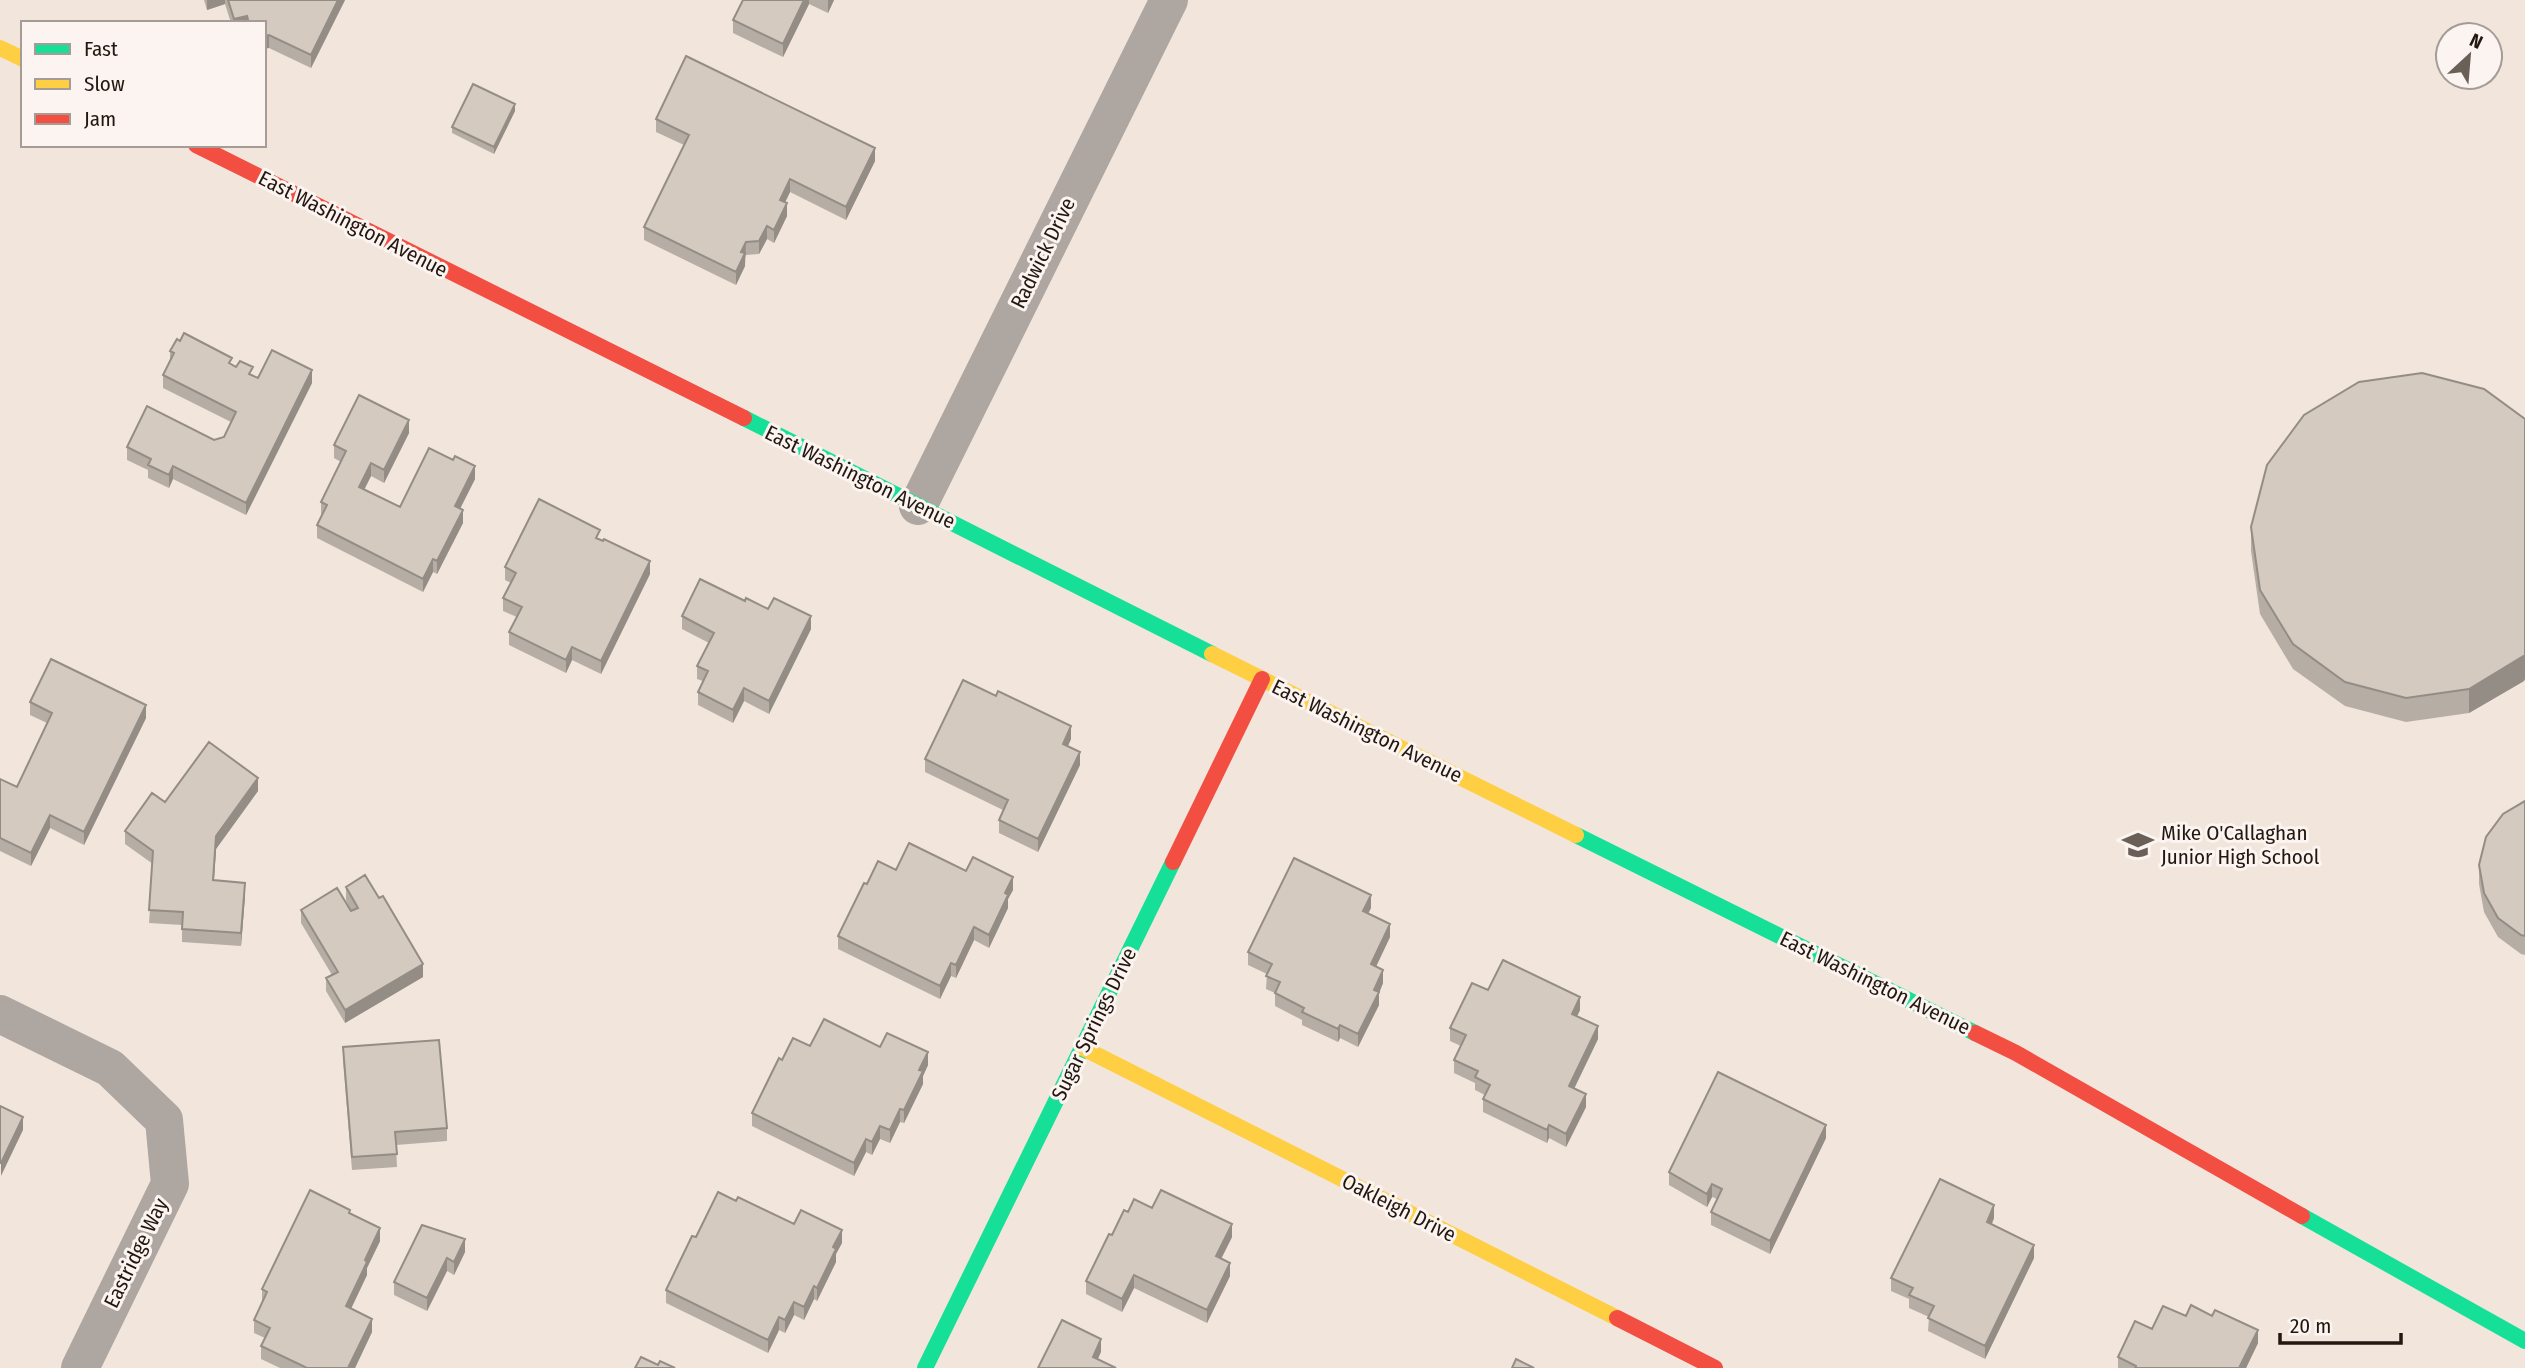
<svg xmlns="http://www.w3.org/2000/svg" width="2525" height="1368" viewBox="0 0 2525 1368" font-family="'Fira Sans Condensed',sans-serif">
<rect width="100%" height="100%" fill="#f2e5dc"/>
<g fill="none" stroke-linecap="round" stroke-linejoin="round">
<path stroke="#aea6a1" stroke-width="38" d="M 918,506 L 1169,0
M 0,1014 L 110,1068 L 164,1120 L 170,1184 L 80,1368"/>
<path stroke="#16e098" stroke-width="16" d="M 744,418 L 1212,654
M 1576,835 L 1975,1033
M 2302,1216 L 2525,1341
M 925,1368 L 1173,862"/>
<path stroke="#ffcf43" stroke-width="16" d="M 0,48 L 23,59
M 1212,654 L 1576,835
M 1083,1048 L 1617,1318"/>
<path stroke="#f24e42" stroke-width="16" d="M 196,145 L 744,418
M 1173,862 L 1262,679
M 1975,1033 L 2016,1053 L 2302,1216
M 1617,1318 L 1715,1368"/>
</g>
<path fill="#b6aea5" d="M 204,0 L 345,0 L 311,68 L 269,48 L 264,23 L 231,23 L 225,4 L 207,10 Z
M 743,0 L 834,0 L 828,13 L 809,4 L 783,57 L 733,33 L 733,20 Z
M 515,111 L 494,154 L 452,133 L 452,127 Z
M 656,119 L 875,161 L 846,220 L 790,192 L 785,202 L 787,216 L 774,243 L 767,239 L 759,254 L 746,255 L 745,258 L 745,266 L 736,285 L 644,240 L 644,227 L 684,145 L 656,132 Z
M 170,351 L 232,364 L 258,378 L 312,383 L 246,515 L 173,479 L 169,488 L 148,478 L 148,470 L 127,460 L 127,447 L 214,440 L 224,437 L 231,422 L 163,388 L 163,375 L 170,361 Z
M 2525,419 L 2525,679 L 2524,681 L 2469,713 L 2406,722 L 2345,706 L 2293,669 L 2260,614 L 2251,551 L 2251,527 Z
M 409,433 L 384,483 L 371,476 L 364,490 L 400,507 L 475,479 L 460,508 L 463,523 L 437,574 L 433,572 L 423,592 L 317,538 L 317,525 L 322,515 L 321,515 L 321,502 L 341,462 L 334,458 L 334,445 Z
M 600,539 L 650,574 L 601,674 L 572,660 L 566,673 L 509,645 L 509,632 L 517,617 L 503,611 L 503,598 L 511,583 L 505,580 L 505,567 Z
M 745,601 L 811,629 L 769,714 L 744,701 L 733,723 L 698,705 L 698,692 L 703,681 L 697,679 L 697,666 L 709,643 L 682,629 L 682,616 Z
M 30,702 L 146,718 L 84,845 L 50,828 L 31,866 L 0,851 L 0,779 L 17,787 L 47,723 L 30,715 Z
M 1071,739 L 1068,746 L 1080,765 L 1038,852 L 999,833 L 999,820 L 1003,810 L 925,772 L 925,759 Z
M 258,791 L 216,849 L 214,880 L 245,896 L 241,946 L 182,942 L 182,925 L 149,923 L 153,864 L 125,844 L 125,831 L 165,802 Z
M 2525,801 L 2525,955 L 2521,954 L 2498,937 L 2484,912 L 2479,884 L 2479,865 Z
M 896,870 L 966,871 L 1013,890 L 1008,899 L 1008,908 L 989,948 L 974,940 L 956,978 L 951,976 L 940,999 L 838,949 L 838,936 L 867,884 Z
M 346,887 L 423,977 L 345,1023 L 326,991 L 326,978 L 332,975 L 301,923 L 301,910 L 351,911 L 346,900 Z
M 1371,908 L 1368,913 L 1390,937 L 1376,967 L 1383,983 L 1379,993 L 1379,1005 L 1358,1047 L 1340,1038 L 1338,1042 L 1302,1025 L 1302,1020 L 1275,1006 L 1275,993 L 1266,989 L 1267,974 L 1248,965 L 1248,952 Z
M 1488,990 L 1580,1010 L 1577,1016 L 1598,1039 L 1574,1089 L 1586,1107 L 1566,1147 L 1549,1138 L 1547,1143 L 1483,1112 L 1483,1099 L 1485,1095 L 1475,1090 L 1475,1083 L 1454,1073 L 1454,1060 L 1461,1046 L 1450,1041 L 1450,1028 Z
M 810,1046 L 880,1047 L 928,1065 L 923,1076 L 923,1084 L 904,1123 L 900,1122 L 890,1143 L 880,1139 L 872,1155 L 866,1152 L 854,1176 L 752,1126 L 752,1113 L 782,1060 Z
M 343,1047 L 447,1128 L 447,1141 L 396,1145 L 397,1167 L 352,1170 L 343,1060 Z
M 1826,1138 L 1770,1254 L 1711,1225 L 1711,1212 L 1717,1199 L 1712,1197 L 1707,1207 L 1669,1185 L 1669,1172 Z
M 736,1201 L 842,1243 L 836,1254 L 836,1262 L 817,1301 L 814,1299 L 804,1320 L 794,1315 L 785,1333 L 779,1330 L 768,1353 L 666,1303 L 666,1290 L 696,1237 Z
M 1152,1208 L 1232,1237 L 1221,1259 L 1230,1276 L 1207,1323 L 1134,1288 L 1122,1312 L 1086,1294 L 1086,1281 L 1112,1235 Z
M 350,1213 L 380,1241 L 367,1268 L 367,1275 L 351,1309 L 372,1332 L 355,1368 L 280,1368 L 261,1359 L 261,1346 L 265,1338 L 254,1333 L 254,1320 L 262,1302 L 262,1289 Z
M 1994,1218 L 1992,1224 L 2034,1258 L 1985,1359 L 1928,1331 L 1929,1317 L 1909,1308 L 1909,1299 L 1891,1291 L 1891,1278 Z
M 465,1239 L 465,1252 L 454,1275 L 447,1271 L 427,1311 L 394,1295 L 394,1282 Z
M 2152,1329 L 2258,1343 L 2246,1368 L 2118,1368 L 2118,1357 Z"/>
<path fill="#948d86" d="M 207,0 L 225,0 L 225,4 L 207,10 Z
M 338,0 L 345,0 L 311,68 L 311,55 Z
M 804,0 L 809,0 L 809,4 L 783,57 L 783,44 Z
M 828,0 L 834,0 L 828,13 Z
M 247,16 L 247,23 L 234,23 L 234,19 Z
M 269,35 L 269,48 L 264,49 L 264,36 Z
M 515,104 L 515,111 L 494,154 L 494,147 Z
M 875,148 L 875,161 L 846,220 L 846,207 Z
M 790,179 L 790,192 L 780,213 L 780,200 Z
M 787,203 L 787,216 L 774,243 L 774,230 Z
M 767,226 L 767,239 L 759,254 L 759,241 Z
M 746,242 L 745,266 L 736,285 L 736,272 L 741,252 Z
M 312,370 L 312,383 L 246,515 L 246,503 Z
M 409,420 L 409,433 L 384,483 L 384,470 Z
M 371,463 L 371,476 L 359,500 L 359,487 Z
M 173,466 L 173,479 L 169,488 L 169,475 Z
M 475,466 L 475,479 L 455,519 L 455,506 Z
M 463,510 L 463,523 L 437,574 L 437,561 Z
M 433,559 L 433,572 L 423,592 L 423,579 Z
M 650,561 L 650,574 L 601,674 L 601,661 Z
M 811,616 L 811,629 L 769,714 L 769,701 Z
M 572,647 L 572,660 L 566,673 L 566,660 Z
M 2525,655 L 2525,679 L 2524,681 L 2469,713 L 2469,689 Z
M 744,688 L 744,701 L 733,723 L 733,710 Z
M 146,705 L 146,718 L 84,845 L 84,832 Z
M 1071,726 L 1071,739 L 1063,757 L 1063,744 Z
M 1080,752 L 1080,765 L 1038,852 L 1038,839 Z
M 258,778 L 258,791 L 216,849 L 213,893 L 216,836 Z
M 50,815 L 50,828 L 31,866 L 31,853 Z
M 1013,877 L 1013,890 L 1008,899 L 1008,908 L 989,948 L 989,935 L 1005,893 Z
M 245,883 L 245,896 L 241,946 L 241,933 Z
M 1371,895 L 1371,908 L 1363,924 L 1363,911 Z
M 1390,924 L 1390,937 L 1371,977 L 1371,964 Z
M 974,927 L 974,940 L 956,978 L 956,965 Z
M 951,963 L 951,976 L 940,999 L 940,986 Z
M 423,964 L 423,977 L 345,1023 L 345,1010 Z
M 1383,970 L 1383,983 L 1379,993 L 1379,1005 L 1358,1047 L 1358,1034 L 1374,990 Z
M 1580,997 L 1580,1010 L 1572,1027 L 1572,1014 Z
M 1340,1025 L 1340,1038 L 1338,1042 L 1338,1029 Z
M 1598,1026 L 1598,1039 L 1569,1099 L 1569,1086 Z
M 928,1052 L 928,1065 L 923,1076 L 923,1084 L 904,1123 L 904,1110 L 919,1070 Z
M 1586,1094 L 1586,1107 L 1566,1147 L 1566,1134 Z
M 900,1109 L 900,1122 L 890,1143 L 890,1130 Z
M 23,1117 L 23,1130 L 1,1176 L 1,1163 Z
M 1549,1125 L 1549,1138 L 1547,1143 L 1547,1130 Z
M 1826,1125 L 1826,1138 L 1770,1254 L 1770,1241 Z
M 880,1126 L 880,1139 L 872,1155 L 872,1142 Z
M 866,1139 L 866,1152 L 854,1176 L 854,1163 Z
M 1712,1184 L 1712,1197 L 1707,1207 L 1707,1194 Z
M 1994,1205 L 1994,1218 L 1987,1235 L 1987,1222 Z
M 1232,1224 L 1232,1237 L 1216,1269 L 1216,1256 Z
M 380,1228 L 380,1241 L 367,1268 L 367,1275 L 346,1319 L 346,1306 L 365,1260 Z
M 842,1230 L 842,1243 L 836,1254 L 836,1262 L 817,1301 L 817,1288 L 833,1247 Z
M 465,1239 L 465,1252 L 454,1275 L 454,1262 Z
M 2034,1245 L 2034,1258 L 1985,1359 L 1985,1346 Z
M 447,1258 L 447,1271 L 427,1311 L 427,1298 Z
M 1230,1263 L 1230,1276 L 1207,1323 L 1207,1310 Z
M 1134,1275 L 1134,1288 L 1122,1312 L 1122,1299 Z
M 814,1286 L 814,1299 L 804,1320 L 804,1307 Z
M 794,1302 L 794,1315 L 785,1333 L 785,1320 Z
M 779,1317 L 779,1330 L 768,1353 L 768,1340 Z
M 372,1319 L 372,1332 L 355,1368 L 348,1368 Z
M 2258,1330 L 2258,1343 L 2246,1368 L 2239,1368 Z
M 1101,1339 L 1101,1352 L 1094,1368 L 1093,1357 Z"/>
<path fill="#d4cac0" stroke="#948d86" stroke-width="2" d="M 228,0 L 338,0 L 311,55 L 269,35 L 264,36 L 264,23 L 249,23 L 247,16 L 234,19 Z
M 743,0 L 804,0 L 783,44 L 733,20 Z
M 686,56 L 875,148 L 846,207 L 790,179 L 780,200 L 787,203 L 774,230 L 767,226 L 759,241 L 746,242 L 741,252 L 745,253 L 736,272 L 644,227 L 689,135 L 656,119 Z
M 473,84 L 515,104 L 494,147 L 452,127 Z
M 184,333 L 232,358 L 229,363 L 236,367 L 240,361 L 253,367 L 249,374 L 258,378 L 272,350 L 312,370 L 246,503 L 173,466 L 169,475 L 148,465 L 151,459 L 127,447 L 147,406 L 214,440 L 224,437 L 236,412 L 163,375 L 174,353 L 170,351 L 177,339 L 180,341 Z
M 2422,373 L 2484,389 L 2525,419 L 2525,655 L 2469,689 L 2406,698 L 2345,682 L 2293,644 L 2260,590 L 2251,527 L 2267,465 L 2304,415 L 2359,382 Z
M 359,395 L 409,420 L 384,470 L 371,463 L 359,487 L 400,507 L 429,448 L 453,460 L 455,456 L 475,466 L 455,506 L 463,510 L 437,561 L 433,559 L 423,579 L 317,525 L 327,505 L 321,502 L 346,451 L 334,445 Z
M 539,499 L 600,530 L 596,538 L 603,541 L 604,539 L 650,561 L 601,661 L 572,647 L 566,660 L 509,632 L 522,607 L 503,598 L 516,573 L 505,567 Z
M 700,579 L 745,601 L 746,598 L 768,609 L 774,598 L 811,616 L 769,701 L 744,688 L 733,710 L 698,692 L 708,671 L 697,666 L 714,633 L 682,616 Z
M 51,659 L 146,705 L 84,832 L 50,815 L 31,853 L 0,838 L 0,779 L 17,787 L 52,713 L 30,702 Z
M 963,680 L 996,696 L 998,691 L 1071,726 L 1063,744 L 1080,752 L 1038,839 L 999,820 L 1008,800 L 925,759 Z
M 209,742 L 258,778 L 216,836 L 213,880 L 245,883 L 241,933 L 182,929 L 183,912 L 149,910 L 153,851 L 125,831 L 152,793 L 165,802 Z
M 2525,801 L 2525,936 L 2521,935 L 2498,918 L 2484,893 L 2479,865 L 2486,837 L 2503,814 Z
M 909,843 L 966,871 L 973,857 L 1013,877 L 1005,893 L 1008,895 L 989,935 L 974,927 L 956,965 L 951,963 L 940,986 L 838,936 L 864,883 L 867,884 L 878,861 L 896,870 Z
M 1294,858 L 1371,895 L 1363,911 L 1390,924 L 1371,964 L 1383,970 L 1374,990 L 1379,992 L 1358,1034 L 1340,1025 L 1338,1029 L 1302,1012 L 1304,1008 L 1275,993 L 1280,982 L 1266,976 L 1272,964 L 1248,952 Z
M 365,875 L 379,898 L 383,896 L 423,964 L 345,1010 L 326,978 L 338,972 L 301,910 L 337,888 L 351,911 L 358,908 L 346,887 Z
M 1503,960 L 1580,997 L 1572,1014 L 1598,1026 L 1569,1086 L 1586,1094 L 1566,1134 L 1549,1125 L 1547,1130 L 1483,1099 L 1490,1085 L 1475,1077 L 1478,1071 L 1454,1060 L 1466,1035 L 1450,1028 L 1472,983 L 1488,990 Z
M 824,1019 L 880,1047 L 887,1033 L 928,1052 L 919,1070 L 923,1071 L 904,1110 L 900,1109 L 890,1130 L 880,1126 L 872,1142 L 866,1139 L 854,1163 L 752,1113 L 779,1058 L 782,1060 L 793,1038 L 810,1046 Z
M 439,1040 L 447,1128 L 395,1132 L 397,1154 L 352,1157 L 343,1047 Z
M 1718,1072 L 1826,1125 L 1770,1241 L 1711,1212 L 1722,1189 L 1712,1184 L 1707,1194 L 1669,1172 Z
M 0,1106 L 23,1117 L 1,1163 L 0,1163 Z
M 1940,1179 L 1994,1205 L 1987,1222 L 2034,1245 L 1985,1346 L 1928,1318 L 1934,1306 L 1909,1295 L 1913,1288 L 1891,1278 Z
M 310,1190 L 350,1210 L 349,1213 L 380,1228 L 365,1260 L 367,1262 L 346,1306 L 372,1319 L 348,1368 L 307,1368 L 261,1346 L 270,1328 L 254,1320 L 267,1292 L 262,1289 Z
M 1161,1190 L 1232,1224 L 1216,1256 L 1230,1263 L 1207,1310 L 1134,1275 L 1122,1299 L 1086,1281 L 1109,1234 L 1112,1235 L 1124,1210 L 1128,1212 L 1134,1199 L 1152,1208 Z
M 718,1192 L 736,1201 L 738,1197 L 794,1224 L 801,1210 L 842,1230 L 833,1247 L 836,1249 L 817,1288 L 814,1286 L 804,1307 L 794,1302 L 785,1320 L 779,1317 L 768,1340 L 666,1290 L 692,1236 L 696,1237 Z
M 422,1225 L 465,1239 L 454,1262 L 447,1258 L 427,1298 L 394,1282 Z
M 2191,1305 L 2212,1316 L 2215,1310 L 2258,1330 L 2239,1368 L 2135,1368 L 2136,1366 L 2118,1357 L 2135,1321 L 2152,1329 L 2163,1306 L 2186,1316 Z
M 1062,1320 L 1101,1339 L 1093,1357 L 1116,1368 L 1038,1368 Z
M 641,1357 L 658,1365 L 660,1361 L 675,1368 L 635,1368 Z
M 1516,1359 L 1534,1368 L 1512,1368 Z"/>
<defs>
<symbol id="school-bare" viewBox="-9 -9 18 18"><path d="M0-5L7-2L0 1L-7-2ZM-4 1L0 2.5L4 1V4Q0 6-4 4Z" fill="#6b6058" stroke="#fbf4f0" stroke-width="2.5" paint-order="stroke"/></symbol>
</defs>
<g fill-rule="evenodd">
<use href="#school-bare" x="2116" y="823" width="44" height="44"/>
</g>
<g text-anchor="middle" stroke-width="6" stroke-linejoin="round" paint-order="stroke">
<g font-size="21" fill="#231811" stroke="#fbf4f0">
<text transform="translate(353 224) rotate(27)" y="7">East Washington Avenue</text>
<text transform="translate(1043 253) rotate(-64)" y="7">Radwick Drive</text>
<text transform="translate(860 477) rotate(26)" y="7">East Washington Avenue</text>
<text transform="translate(1367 731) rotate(26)" y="7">East Washington Avenue</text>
<text transform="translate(1875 983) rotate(26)" y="7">East Washington Avenue</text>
<text transform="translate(1094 1024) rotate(-64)" y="7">Sugar Springs Drive</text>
<text transform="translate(1399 1208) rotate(27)" y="7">Oakleigh Drive</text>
<text transform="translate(136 1253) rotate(-64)" y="7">Eastridge Way</text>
</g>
<g font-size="21" fill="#231811" stroke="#fbf4f0" text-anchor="start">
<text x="2161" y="840">Mike O'Callaghan<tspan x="2161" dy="24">Junior High School</tspan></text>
</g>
</g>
<rect x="21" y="21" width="245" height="126" fill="#fbf4f0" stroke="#a59c97" stroke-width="2"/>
<rect x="35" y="44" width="35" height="10" fill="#16e098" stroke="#a59c97" stroke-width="2"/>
<text x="84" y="56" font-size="21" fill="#231811">Fast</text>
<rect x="35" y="79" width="35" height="10" fill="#ffcf43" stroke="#a59c97" stroke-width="2"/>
<text x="84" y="91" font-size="21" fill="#231811">Slow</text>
<rect x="35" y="114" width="35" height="10" fill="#f24e42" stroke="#a59c97" stroke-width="2"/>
<text x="84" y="126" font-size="21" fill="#231811">Jam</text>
<g transform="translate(2469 56) rotate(26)"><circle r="33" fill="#fbf4f0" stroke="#a59c97" stroke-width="2"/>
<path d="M0-5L12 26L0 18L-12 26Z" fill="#6b6058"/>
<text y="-10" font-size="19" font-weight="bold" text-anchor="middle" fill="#231811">N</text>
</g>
<path d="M2280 1333v10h121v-10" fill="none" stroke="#231811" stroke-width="3.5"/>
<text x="2290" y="1333" font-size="21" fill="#231811" stroke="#fbf4f0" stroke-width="5" paint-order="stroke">20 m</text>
</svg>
